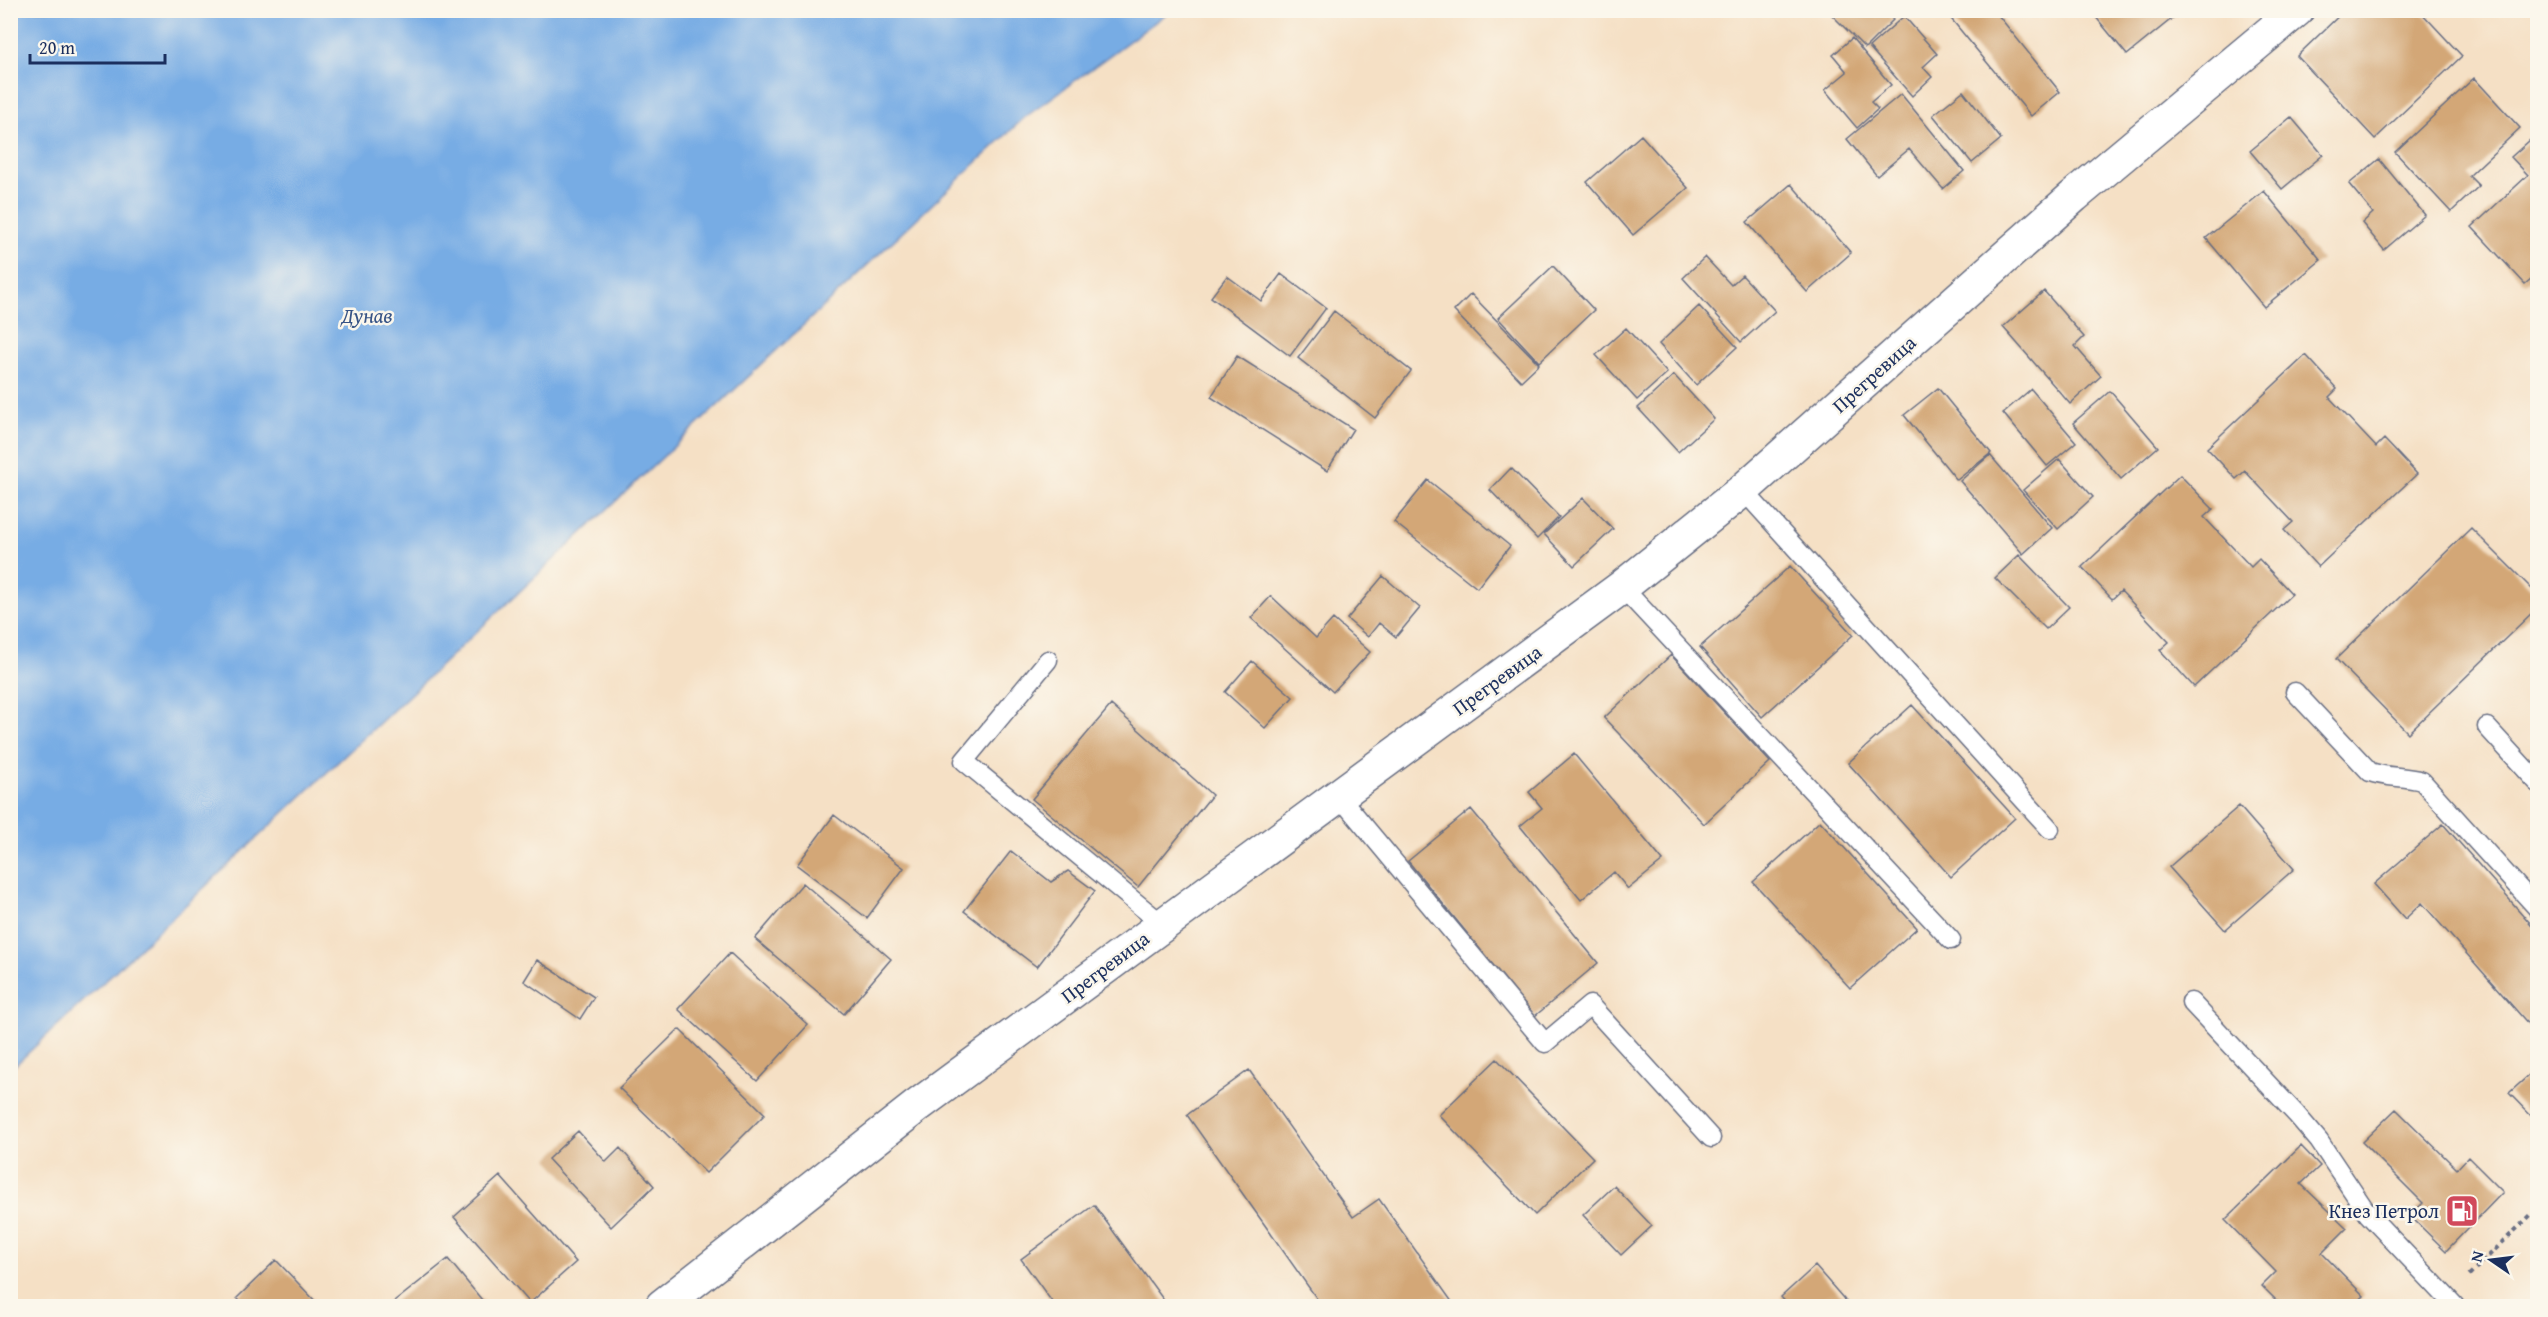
<svg xmlns="http://www.w3.org/2000/svg" width="2548" height="1317" viewBox="0 0 2548 1317" font-family="'Gentium Book Plus',serif">
<rect width="100%" height="100%" fill="#fbf7ec"/>
<filter id="ink" filterUnits="userSpaceOnUse"><feTurbulence type="fractalNoise" baseFrequency=".0167" numOctaves="2"/><feDisplacementMap in="SourceGraphic" scale="12" xChannelSelector="R" yChannelSelector="G"/><feConvolveMatrix kernelMatrix="1 2 1 2 8 2 1 2 1" color-interpolation-filters="sRGB"/></filter>
<filter id="wash" filterUnits="userSpaceOnUse"><feTurbulence type="fractalNoise" baseFrequency=".008" numOctaves="4" result="noise"/><feDisplacementMap in="SourceGraphic" scale="24" xChannelSelector="R" yChannelSelector="G"/><feGaussianBlur stdDeviation="1.35" result="paint"/><feColorMatrix in="noise" values="0 0 0 0 0 0 0 0 0 0 0 0 0 0 0 0 0 1.4 0 .05"/><feComposite in="paint" operator="in"/></filter>
<g filter="url(#wash)">
<rect width="100%" height="100%" fill="#f5e0c5"/>
<path fill="#77ace4" stroke="#496ea1" stroke-width="1.5" d="M 11,10 L 1170,10 L 1170,11 L 1024,118 L 11,1069 Z"/>
<g id="blocks">
<path fill="#d3a777" d="M 1827,10 L 1884,10 L 1893,20 L 1865,48 Z
M 1953,10 L 1994,10 L 2060,92 L 2031,116 L 1948,15 Z
M 2090,10 L 2179,10 L 2180,12 L 2127,55 Z
M 2345,10 L 2419,10 L 2462,56 L 2375,139 L 2297,56 Z
M 1904,16 L 1937,54 L 1923,67 L 1932,77 L 1912,96 L 1869,47 Z
M 1852,38 L 1891,85 L 1871,102 L 1878,109 L 1857,128 L 1825,90 L 1847,72 L 1833,55 Z
M 2474,78 L 2520,128 L 2469,176 L 2479,186 L 2451,212 L 2395,152 Z
M 1963,91 L 2001,139 L 1972,163 L 1933,115 Z
M 1901,94 L 1964,171 L 1943,189 L 1909,149 L 1877,176 L 1847,139 Z
M 2291,117 L 2323,155 L 2282,189 L 2250,151 Z
M 2538,133 L 2538,273 L 2525,284 L 2472,227 L 2528,175 L 2511,157 Z
M 1641,135 L 1688,188 L 1633,235 L 1587,182 Z
M 2379,159 L 2425,215 L 2384,250 L 2362,223 L 2373,213 L 2349,184 Z
M 1791,184 L 1851,253 L 1807,292 L 1747,222 Z
M 2264,191 L 2321,260 L 2264,307 L 2206,238 Z
M 1705,257 L 1731,285 L 1742,275 L 1775,311 L 1741,342 L 1683,278 Z
M 1553,266 L 1594,310 L 1539,362 L 1498,318 Z
M 1281,274 L 1326,308 L 1290,356 L 1211,297 L 1227,276 L 1261,301 Z
M 2044,291 L 2084,337 L 2075,346 L 2101,376 L 2070,404 L 2003,327 Z
M 1471,294 L 1539,364 L 1521,381 L 1454,311 Z
M 1699,306 L 1737,347 L 1696,385 L 1659,344 Z
M 1334,311 L 1411,371 L 1375,418 L 1298,358 Z
M 1626,328 L 1667,373 L 1637,400 L 1596,355 Z
M 2306,355 L 2337,389 L 2329,397 L 2376,447 L 2384,439 L 2417,474 L 2318,567 L 2284,530 L 2293,522 L 2245,471 L 2236,479 L 2207,448 Z
M 1237,356 L 1353,429 L 1327,471 L 1211,397 Z
M 1674,375 L 1714,419 L 1678,452 L 1638,408 Z
M 1938,388 L 1991,453 L 1957,480 L 1904,415 Z
M 2031,389 L 2076,442 L 2047,466 L 2003,413 Z
M 2110,391 L 2158,447 L 2121,479 L 2073,423 Z
M 1990,455 L 2052,528 L 2023,554 L 1960,481 Z
M 2059,459 L 2093,497 L 2058,529 L 2023,490 Z
M 1511,468 L 1559,517 L 1537,539 L 1490,490 Z
M 2180,475 L 2213,509 L 2204,517 L 2251,567 L 2259,559 L 2292,594 L 2194,687 L 2160,650 L 2169,642 L 2121,591 L 2112,599 L 2082,567 Z
M 1428,480 L 1510,546 L 1477,588 L 1394,522 Z
M 1583,498 L 1613,529 L 1574,566 L 1544,534 Z
M 2471,528 L 2538,595 L 2538,607 L 2408,733 L 2336,659 Z
M 2019,555 L 2069,607 L 2046,629 L 1995,578 Z
M 1790,566 L 1853,635 L 1762,717 L 1700,647 Z
M 1383,576 L 1420,608 L 1396,637 L 1379,623 L 1368,637 L 1347,619 Z
M 1271,596 L 1316,638 L 1333,619 L 1370,652 L 1333,692 L 1251,618 Z
M 1671,655 L 1770,762 L 1704,824 L 1604,718 Z
M 1252,661 L 1293,697 L 1265,728 L 1225,692 Z
M 1111,705 L 1212,795 L 1138,887 L 1032,799 Z
M 1912,705 L 2015,818 L 1951,877 L 1848,763 Z
M 1574,754 L 1663,861 L 1628,889 L 1614,872 L 1581,900 L 1520,826 L 1542,808 L 1529,792 Z
M 2239,806 L 2294,869 L 2225,930 L 2169,867 Z
M 1471,809 L 1598,963 L 1535,1016 L 1408,861 Z
M 834,815 L 904,868 L 867,918 L 797,865 Z
M 1820,821 L 1917,928 L 1850,988 L 1753,882 Z
M 2443,824 L 2538,932 L 2538,1035 L 2422,903 L 2405,919 L 2374,884 Z
M 1011,851 L 1051,882 L 1068,871 L 1095,891 L 1037,967 L 964,911 Z
M 803,883 L 891,959 L 844,1014 L 755,939 Z
M 730,953 L 808,1025 L 757,1081 L 678,1009 Z
M 537,960 L 594,997 L 580,1019 L 524,981 Z
M 679,1029 L 765,1114 L 706,1173 L 619,1088 Z
M 1497,1059 L 1593,1158 L 1535,1215 L 1439,1115 Z
M 2538,1067 L 2538,1123 L 2509,1093 Z
M 1249,1070 L 1353,1217 L 1379,1199 L 1455,1306 L 1322,1306 L 1187,1115 Z
M 2396,1109 L 2457,1169 L 2468,1157 L 2503,1192 L 2446,1251 L 2410,1216 L 2423,1203 L 2362,1142 Z
M 578,1131 L 606,1162 L 620,1148 L 654,1186 L 611,1227 L 548,1159 Z
M 2301,1146 L 2320,1166 L 2301,1184 L 2347,1228 L 2322,1253 L 2364,1296 L 2353,1306 L 2282,1306 L 2262,1286 L 2276,1272 L 2225,1220 Z
M 500,1176 L 576,1262 L 530,1303 L 454,1217 Z
M 1614,1186 L 1652,1226 L 1621,1255 L 1583,1215 Z
M 1094,1205 L 1168,1306 L 1055,1306 L 1021,1259 Z
M 448,1259 L 487,1306 L 398,1306 L 394,1302 Z
M 276,1260 L 320,1306 L 245,1306 L 237,1298 Z
M 1815,1266 L 1850,1306 L 1789,1306 L 1781,1297 Z"/>
</g>
</g>
<g filter="url(#ink)">
<use href="#blocks" fill-opacity="0" stroke="#676d82" stroke-width="1.5"/>
<g fill="none" stroke-linecap="round" stroke-linejoin="round">
<defs>
<path id="service" d="M 1743,490 L 2050,829
M 1622,587 L 1951,940
M 1048,660 L 964,761 L 1162,924
M 2295,692 L 2370,772 C 2388,778 2405,776 2422,781 L 2538,909
M 2487,727 L 2538,783
M 1339,796 L 1545,1043 L 1590,1005 L 1711,1138
M 2191,1002 L 2296,1114 L 2319,1141 L 2368,1214 L 2455,1306"/>
<path id="minor" d="M 662,1306 L 917,1106 L 1622,587 L 1743,490 L 2074,196 L 2297,10"/>
</defs>
<use href="#service" stroke="#676d82" stroke-width="21"/>
<use href="#minor" stroke="#676d82" stroke-width="36"/>
<path stroke="#676d82" stroke-width="4" stroke-dasharray="4.5 4.5" stroke-linecap="butt" d="M 2469,1275 L 2538,1208"/>
<use href="#service" stroke="#fff" stroke-width="18"/>
<use href="#minor" stroke="#fff" stroke-width="33"/>
</g>
</g>
<defs>
<symbol id="fuel-square" viewBox="-11 -11 22 22"><rect x="-9" y="-9" width="18" height="18" rx="4" fill="#d1495b" stroke="#fbf7ec"/><path d="M-5.5-6h7V0h2V4h1.3V-2.5L3-4.5l.8-.8L6-3V5H2.5V1h-1V6h-7ZM-4.2-4.7v3.2H.2V-4.7Z" fill="#fff"/></symbol>
</defs>
<g fill-rule="evenodd">
<use href="#fuel-square" x="2443" y="1192" width="38" height="38"/>
</g>
<g text-anchor="middle" stroke-width="5" stroke-linejoin="round" paint-order="stroke">
<g font-size="20" fill="#1b2f5e" stroke="#fbf7ec">
<text transform="translate(1874 374) rotate(-42)" y="7">Прегревица</text>
<text transform="translate(1497 680) rotate(-36)" y="7">Прегревица</text>
<text transform="translate(1105 967) rotate(-37)" y="7">Прегревица</text>
</g>
<g font-size="20" fill="#1b2f5e" stroke="#fbf7ec" text-anchor="end">
<text x="2439" y="1218">Кнез Петрол</text>
</g>
<g font-size="21" font-style="italic" fill="#375486" stroke="#fbf7ec">
<text x="367" y="323">Дунав</text>
</g>
</g>
<rect width="2548" height="1317" fill="none" stroke="#fbf7ec" stroke-width="36"/>
<g transform="translate(2491 1260) rotate(284)" stroke="#fbf7ec" stroke-width="4.5" paint-order="stroke">
<path d="M0-4.5L10 22L0 15L-10 22Z" fill="#1b2f5e"/>
<text y="-9" font-size="16" font-weight="bold" text-anchor="middle" fill="#1b2f5e">N</text>
</g>
<path d="M30 54v9h135v-9" fill="none" stroke="#1b2f5e" stroke-width="3"/>
<text x="39" y="54" font-size="18" fill="#1b2f5e" stroke="#fbf7ec" stroke-width="4.5" paint-order="stroke">20 m</text>
</svg>
